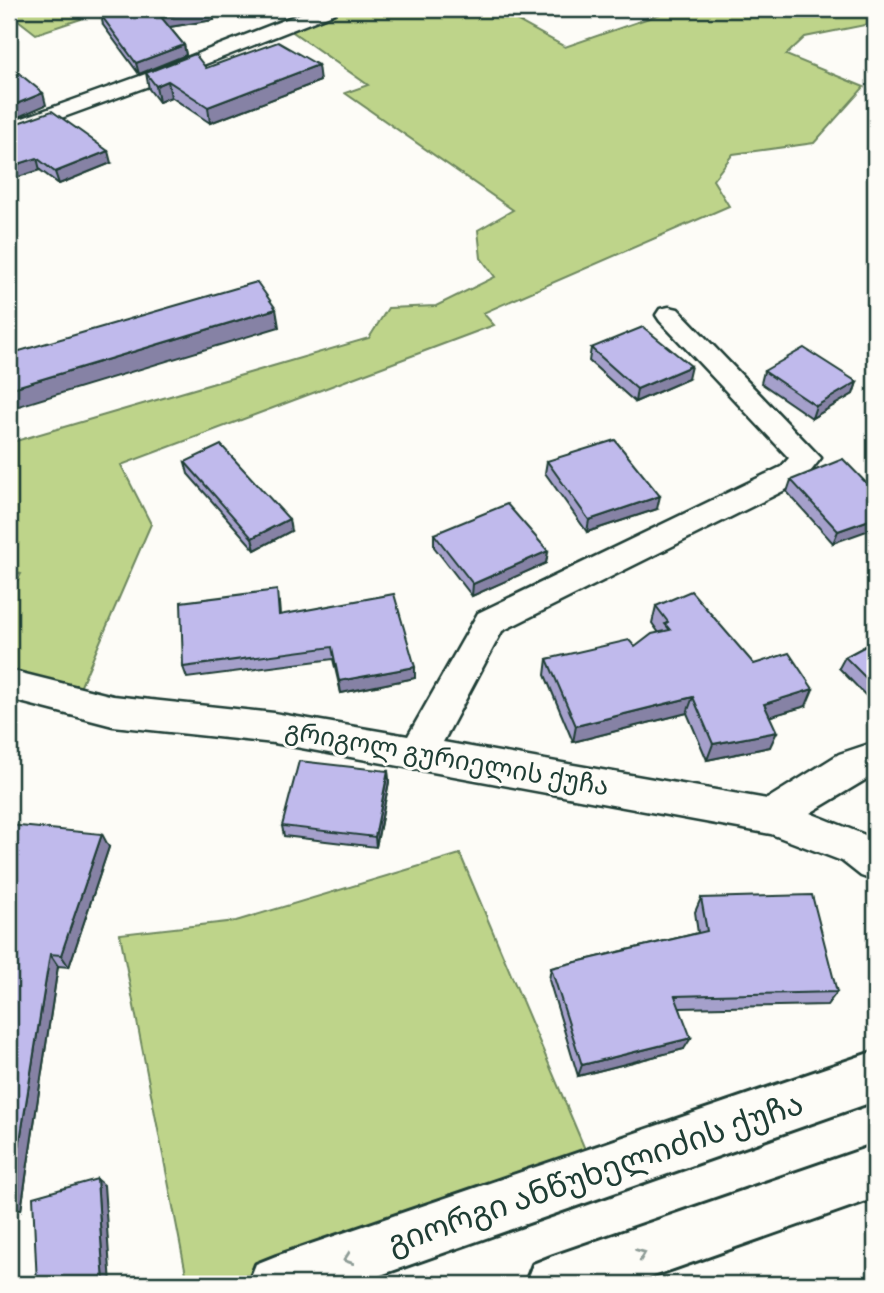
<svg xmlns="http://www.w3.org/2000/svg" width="884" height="1293" viewBox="0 0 884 1293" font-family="Dekko,'Noto Sans Georgian',sans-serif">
<rect width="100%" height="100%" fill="#fdfcf7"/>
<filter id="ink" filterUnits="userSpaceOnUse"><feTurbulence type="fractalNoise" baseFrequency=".0143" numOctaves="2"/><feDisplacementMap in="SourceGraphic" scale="14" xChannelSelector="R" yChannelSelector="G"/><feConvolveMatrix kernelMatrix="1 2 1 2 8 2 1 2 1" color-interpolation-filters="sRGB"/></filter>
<g filter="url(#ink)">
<path fill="#bed48a" stroke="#6e885f" stroke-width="2" d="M 9,9 L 71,9 L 81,19 L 36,34 L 9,13 Z
M 334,9 L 496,9 L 565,47 L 675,9 L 875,9 L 875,23 L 805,37 L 786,55 L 864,87 L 814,143 L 733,154 L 713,180 L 729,206 L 483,313 L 494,325 L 121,465 L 151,524 L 74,702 L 9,685 L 9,595 L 21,574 L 9,571 L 9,443 L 369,338 L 388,308 L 436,306 L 495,277 L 481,258 L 478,230 L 513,210 L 345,93 L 368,85 L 283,25 Z
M 460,854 L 595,1173 L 276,1284 L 188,1284 L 120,934 L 236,921 Z"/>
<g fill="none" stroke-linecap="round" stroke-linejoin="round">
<defs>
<path id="minor" d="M 312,9 L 337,9 L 335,13 L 157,83 L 9,137 L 9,123 L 143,75 Z
M 669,307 L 678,309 L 821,458 L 803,481 L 502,631 L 443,742 L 767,799 L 839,754 L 875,742 L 875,774 L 810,813 L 875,839 L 875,881 L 861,876 L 842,861 L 771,834 L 274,743 L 113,726 L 9,699 L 9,670 L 113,696 L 274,713 L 408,736 L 478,613 L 781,467 L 789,458 L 660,321 L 656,315 L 660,309 Z"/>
<path id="secondary" d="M 875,1051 L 875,1101 L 355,1284 L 248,1284 L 256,1264 L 276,1256 Z
M 875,1145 L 875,1198 L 631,1284 L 525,1284 L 533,1264 L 553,1256 Z"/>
</defs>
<use href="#minor" stroke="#1f3d34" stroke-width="5"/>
<use href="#secondary" stroke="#1f3d34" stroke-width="6"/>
<use href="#minor" fill="#fdfcf7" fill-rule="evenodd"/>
<use href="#secondary" fill="#fdfcf7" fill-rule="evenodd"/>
</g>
<path fill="#a5a0cb" stroke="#1f3d34" stroke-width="2" d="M 105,9 L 212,9 L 211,9 L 214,20 L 169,27 L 184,45 L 186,55 L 139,74 L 103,25 L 101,15 L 107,13 Z
M 206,68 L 320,81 L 210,123 L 171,97 L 159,102 L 149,89 L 146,73 Z
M 875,78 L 875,92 L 870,91 L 873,81 Z
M 9,126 L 111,163 L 59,184 L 40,170 Z
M 591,348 L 688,379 L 635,402 L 589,361 Z
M 764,371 L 857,382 L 853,394 L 812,418 L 761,383 Z
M 547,461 L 657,509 L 587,532 L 545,473 Z
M 185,462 L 291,531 L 255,550 L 188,474 Z
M 791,480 L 875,492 L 833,543 L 787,492 Z
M 434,534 L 548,551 L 546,563 L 472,596 L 434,547 Z
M 279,602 L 280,615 L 415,667 L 415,678 L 341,693 L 333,659 L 187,678 L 183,667 Z
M 656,606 L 754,664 L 806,706 L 770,716 L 770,747 L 707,760 L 687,713 L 573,742 L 545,675 L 547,659 L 635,647 L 659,633 L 652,623 Z
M 875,641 L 875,705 L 839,668 L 845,657 Z
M 388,771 L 389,782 L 376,847 L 284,836 L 282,826 Z
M 9,825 L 109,847 L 69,967 L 58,966 L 21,1210 L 9,1210 L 9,969 L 10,962 L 9,961 Z
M 701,898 L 837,992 L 827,1005 L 680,1008 L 684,1049 L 578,1076 L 549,980 L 551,968 L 698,933 L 695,912 Z"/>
<path fill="#8682a5" stroke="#1f3d34" stroke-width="2" d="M 212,10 L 214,20 L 163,28 L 161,17 Z
M 184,45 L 186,55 L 139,74 L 136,63 Z
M 318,65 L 320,81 L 210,123 L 208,107 Z
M 168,81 L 171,97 L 159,102 L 156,86 Z
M 43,93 L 46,105 L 9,121 L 9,107 Z
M 108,151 L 111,163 L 59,184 L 55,172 Z
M 37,158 L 40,170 L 9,180 L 9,167 Z
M 276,309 L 279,327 L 9,409 L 9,389 Z
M 691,366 L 688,379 L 635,402 L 637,389 Z
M 857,382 L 853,394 L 812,418 L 816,406 Z
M 660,496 L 657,509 L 587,532 L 589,520 Z
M 875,518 L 875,528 L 833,543 L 838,531 Z
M 289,519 L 291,531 L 255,550 L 252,538 Z
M 548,551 L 546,563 L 472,596 L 473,584 Z
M 415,667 L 415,678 L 341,693 L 339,681 Z
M 813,689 L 806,706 L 758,720 L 764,704 Z
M 693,697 L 687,713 L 573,742 L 576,726 Z
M 777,732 L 770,747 L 707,760 L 713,744 Z
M 388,771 L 389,782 L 376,847 L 375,837 Z
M 102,834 L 109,847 L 69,967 L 61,955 Z
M 50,954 L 58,966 L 21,1210 L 10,1203 Z
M 691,1038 L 684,1049 L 578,1076 L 582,1065 Z
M 97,1179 L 104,1185 L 111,1284 L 104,1284 Z"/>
<path fill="#c0baec" stroke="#1f3d34" stroke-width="2" d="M 107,9 L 211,9 L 212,10 L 161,17 L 184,45 L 136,63 L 101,15 L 109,13 Z
M 278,42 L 318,65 L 208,107 L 168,81 L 156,86 L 146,73 L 195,54 L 206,68 Z
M 9,65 L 43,93 L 9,107 Z
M 52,111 L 108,151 L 55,172 L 37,158 L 9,167 L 9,126 Z
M 257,282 L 276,309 L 9,389 L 9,354 Z
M 643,327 L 691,366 L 637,389 L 591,348 Z
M 804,348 L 857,382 L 816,406 L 764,371 Z
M 615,440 L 660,496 L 589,520 L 547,461 Z
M 221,445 L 289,519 L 252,538 L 185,462 Z
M 843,459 L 875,492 L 875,518 L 838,531 L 791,480 Z
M 507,504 L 548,551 L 473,584 L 434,534 Z
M 277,590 L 279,615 L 394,594 L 415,667 L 339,681 L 332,647 L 183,667 L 181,602 Z
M 691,591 L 754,664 L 789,653 L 813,689 L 764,704 L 777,732 L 713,744 L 693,697 L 576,726 L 547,659 L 629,640 L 635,647 L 652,634 L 670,630 L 665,624 L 668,622 L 656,606 Z
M 875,641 L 875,687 L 845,657 Z
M 299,761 L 388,771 L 375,837 L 282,826 Z
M 9,825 L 102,834 L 61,955 L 50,954 L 10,1203 L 9,1203 L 9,969 L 12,953 L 9,952 Z
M 812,895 L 837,992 L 675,996 L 691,1038 L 582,1065 L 551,968 L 707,931 L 701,898 Z
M 97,1179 L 104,1284 L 37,1284 L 33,1197 Z"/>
<defs><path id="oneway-chevron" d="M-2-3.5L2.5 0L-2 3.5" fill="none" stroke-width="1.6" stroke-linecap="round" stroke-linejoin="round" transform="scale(1.75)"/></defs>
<g stroke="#8e9c96">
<use href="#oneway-chevron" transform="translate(641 1254) rotate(-22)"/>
<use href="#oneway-chevron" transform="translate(348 1259) rotate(161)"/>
</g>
</g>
<g text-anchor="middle" stroke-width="6" stroke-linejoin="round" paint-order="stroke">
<g font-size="26" fill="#1f3d34" stroke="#fdfcf7">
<text transform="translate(447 758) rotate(10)" y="9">გრიგოლ გურიელის ქუჩა</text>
</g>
<g font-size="32" fill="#1f3d34" stroke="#fdfcf7">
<text transform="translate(595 1173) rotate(-19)" y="11">გიორგი ანწუხელიძის ქუჩა</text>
</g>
</g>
<rect width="884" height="1293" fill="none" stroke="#fdfcf7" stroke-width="35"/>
<rect x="18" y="18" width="849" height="1258" fill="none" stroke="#1f3d34" stroke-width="2.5" filter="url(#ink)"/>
</svg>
